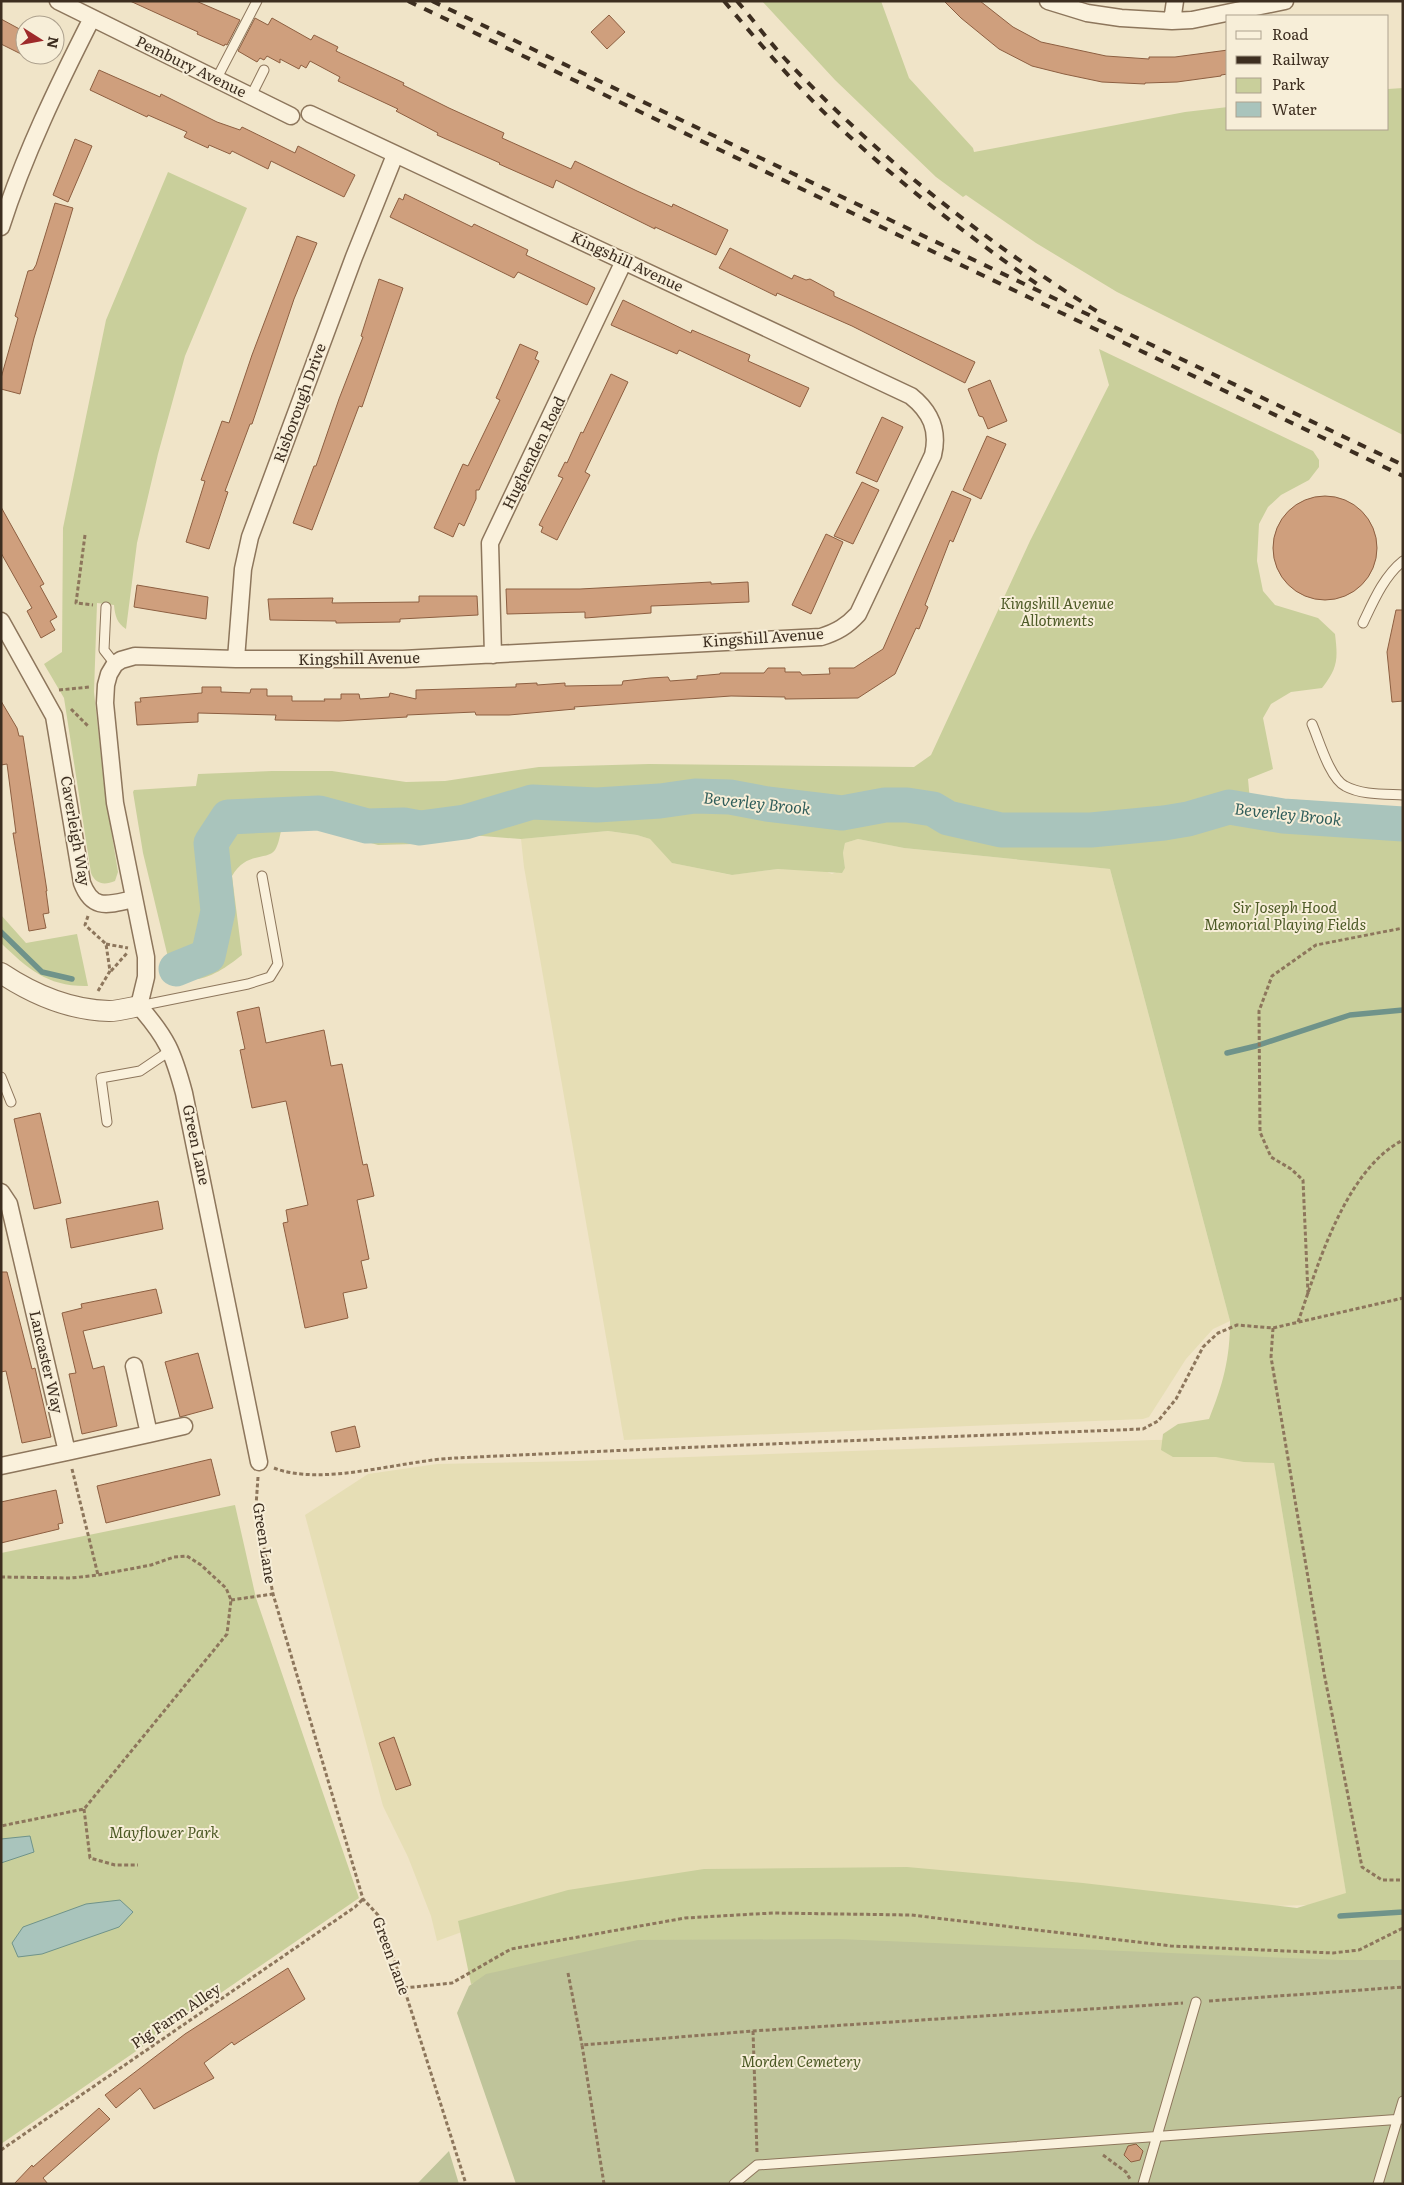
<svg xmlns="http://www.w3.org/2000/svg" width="1404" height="2185" viewBox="0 0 1404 2185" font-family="Literata,serif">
<rect width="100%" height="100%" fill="#f0e4c8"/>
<path fill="#e6deb5" d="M 608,831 L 637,835 L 650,839 L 673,863 L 731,875 L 778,869 L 822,870 L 832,874 L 845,868 L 843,853 L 845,843 L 858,839 L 904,848 L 1110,869 L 1230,1321 L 1213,1329 L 1186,1359 L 1149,1417 L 1143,1419 L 624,1440 L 524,867 L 521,839 Z
M 1270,1439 L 1348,1904 L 1267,1906 L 578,1890 L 437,1941 L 431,1916 L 408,1857 L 383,1806 L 305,1515 L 368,1474 L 437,1464 L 578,1461 L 1152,1440 Z"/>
<path fill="#c9cf9b" d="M 762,1 L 881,1 L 909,78 L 973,148 L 974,152 L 1185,112 L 1228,107 L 1228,129 L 1388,129 L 1388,89 L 1403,88 L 1403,435 L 1117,292 L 1036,243 L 966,195 L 963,197 L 936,177 L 835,80 Z
M 168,172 L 247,208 L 185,356 L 158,454 L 137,543 L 126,629 C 117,623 115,616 114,605 L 97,603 L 94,692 L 105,793 L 118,872 L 115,881 C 105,885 96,885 91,873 L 64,698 L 44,664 L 62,652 L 63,528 L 106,320 Z
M 1099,349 L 1313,451 L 1319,460 L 1319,467 L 1309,480 L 1281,495 L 1268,507 L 1259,524 L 1257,561 L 1263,591 L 1275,605 L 1318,618 L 1335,634 C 1338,659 1338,668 1322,688 L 1291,692 L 1271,704 L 1263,718 L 1273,769 L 1248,779 L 1250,801 L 1286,799 L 1403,808 L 1403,1963 L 637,1945 L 471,1984 L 458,1921 L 568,1890 L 704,1869 L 907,1867 L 1083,1883 L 1297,1908 L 1346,1893 L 1274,1463 L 1244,1462 L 1216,1457 L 1173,1457 L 1161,1450 L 1163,1434 L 1178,1424 L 1209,1419 C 1223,1384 1230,1359 1230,1321 L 1110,869 L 904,848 L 858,839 L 845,843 L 843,853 L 845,868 L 842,873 L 778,869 L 732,875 L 672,863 L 650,839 L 637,835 L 608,831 L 521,839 L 420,831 L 419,841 L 415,844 L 378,845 L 360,840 L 355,830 L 350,824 L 286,823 L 282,827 C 280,834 279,844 275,850 C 267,861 246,851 232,876 L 242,955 C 223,970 197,989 172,974 L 143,853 L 133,792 L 134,790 L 196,786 L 198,774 L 272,771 L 332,771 L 406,782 L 445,781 L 539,767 L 649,764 L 914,767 L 931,755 L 1030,541 L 1109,385 Z
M 1,915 L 26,943 L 77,934 L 88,986 C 48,987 28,969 1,943 Z
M 235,1505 L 256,1598 L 359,1898 L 1,2144 L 1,1553 Z"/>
<path fill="#bfc49a" d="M 838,1939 L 1338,1960 L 1403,1960 L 1403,2184 L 516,2184 L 457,2013 L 469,1986 L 486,1974 L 638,1940 Z
M 449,2151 L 459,2184 L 417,2184 Z"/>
<path fill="#a9c4bc" stroke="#6f938a" d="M 30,1836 L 34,1852 L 1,1863 L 1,1839 Z
M 120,1900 L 133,1912 L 119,1927 L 42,1954 L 18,1957 L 12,1943 L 23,1927 L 86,1904 Z"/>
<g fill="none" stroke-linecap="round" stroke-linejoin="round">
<path stroke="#6f938a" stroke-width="5.5" d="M 1,932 L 42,972 L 72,979
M 1227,1053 L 1256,1046 L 1350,1015 L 1403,1010
M 1340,1916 L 1403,1912"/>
<path stroke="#a9c4bc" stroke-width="35" d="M 176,969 L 208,956 L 218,911 L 211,843 L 228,817 L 319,813 L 367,826 L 404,825 L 420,828 L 465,822 L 532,802 L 597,805 L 660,801 L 695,796 L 730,797 L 767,804 L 842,813 L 885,805 L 907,805 L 933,809 L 948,818 L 1001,830 L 1091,830 L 1164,823 L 1188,819 L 1229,807 L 1283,816 L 1403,824"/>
</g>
<path fill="#cf9f7d" stroke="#8d5f41" d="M 130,1 L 196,1 L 240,20 L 227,45 L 225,44 L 224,46 L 197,34 L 198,32 Z
M 944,1 L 980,1 L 1013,27 L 1041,42 L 1106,56 L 1149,59 L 1149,57 L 1175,57 L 1228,50 L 1228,74 L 1221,75 L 1221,76 L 1177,82 L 1145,83 L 1145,84 L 1102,82 L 1064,74 L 1032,66 L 999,49 L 961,18 Z
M 609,15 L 625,32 L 607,49 L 591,32 Z
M 255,18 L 268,25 L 272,18 L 311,40 L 314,35 L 338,47 L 336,51 L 404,83 L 403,85 L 449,108 L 504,133 L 502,138 L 571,169 L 575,161 L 637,191 L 672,207 L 673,204 L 728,230 L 716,255 L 655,227 L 655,229 L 556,180 L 553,188 L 499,164 L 500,163 L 437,135 L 438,133 L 396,111 L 398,109 L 338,81 L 340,77 L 310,61 L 306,68 L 301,65 L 299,69 L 280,59 L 280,63 L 267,56 L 264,60 L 260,58 L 257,62 L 238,51 Z
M 1,19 L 25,32 L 25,56 L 1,44 Z
M 99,70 L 160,97 L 161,94 L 217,122 L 240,130 L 242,127 L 295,153 L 298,146 L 355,175 L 344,197 L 271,161 L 268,169 L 232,151 L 230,154 L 209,145 L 208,148 L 184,137 L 187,132 L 148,115 L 147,117 L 90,90 Z
M 75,139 L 92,146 L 68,202 L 53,195 Z
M 405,194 L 472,227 L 474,224 L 528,250 L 526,255 L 595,288 L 587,305 L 518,272 L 514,278 L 390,217 L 399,198 L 403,200 Z
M 55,203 L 73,208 L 34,338 L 20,394 L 1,389 L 1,378 L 18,318 L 15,316 L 28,271 L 33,270 L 36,265 Z
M 297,236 L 317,243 L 294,299 L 252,424 L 250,424 L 225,491 L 228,492 L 209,549 L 186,542 L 205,481 L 201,480 L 222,421 L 229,423 L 252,355 Z
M 730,248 L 792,279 L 794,275 L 806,280 L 810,279 L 834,292 L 834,296 L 975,362 L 965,383 L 852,326 L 777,293 L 776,296 L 719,268 Z
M 379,279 L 403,288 L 362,407 L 359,406 L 312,530 L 293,523 L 314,466 L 316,466 L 339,399 L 363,337 L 361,336 Z
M 623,300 L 691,333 L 692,330 L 750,355 L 748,361 L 809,388 L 800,407 L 679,350 L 677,354 L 611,325 Z
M 520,344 L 538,352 L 535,359 L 539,361 L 479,490 L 476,490 L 476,499 L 464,526 L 459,523 L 453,537 L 434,528 L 463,464 L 468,466 L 500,400 L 496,398 Z
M 611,374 L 628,382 L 585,472 L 590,475 L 557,540 L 541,532 L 543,527 L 539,525 L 563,478 L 558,476 L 565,462 L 567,463 L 581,432 L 583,433 Z
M 990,380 L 1007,421 L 988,429 L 983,417 L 979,416 L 968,389 Z
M 882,417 L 903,427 L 877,482 L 856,473 Z
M 987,436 L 1006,444 L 981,499 L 963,490 Z
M 862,482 L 879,490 L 853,544 L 834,536 Z
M 952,491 L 971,499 L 953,542 L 950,540 L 925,605 L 928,607 L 919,629 L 916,628 L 895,674 L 858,698 L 785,699 L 785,697 L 731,696 L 574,707 L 575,709 L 509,715 L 476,715 L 475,712 L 407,715 L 407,717 L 339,721 L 275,720 L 276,715 L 198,713 L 198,722 L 137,725 L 135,702 L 141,702 L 140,698 L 202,693 L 202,687 L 221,687 L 221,692 L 250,693 L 251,689 L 267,689 L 267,696 L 292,696 L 292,701 L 325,701 L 324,699 L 341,699 L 341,694 L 359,694 L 360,699 L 389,697 L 390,693 L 416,699 L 416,690 L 516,687 L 516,684 L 537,683 L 537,685 L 565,683 L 565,686 L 622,685 L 623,681 L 650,678 L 668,677 L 670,681 L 697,679 L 697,676 L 720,674 L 720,673 L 764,673 L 768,668 L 785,668 L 785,672 L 800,672 L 802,675 L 830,674 L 829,668 L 854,668 L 883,649 Z
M1273 548a52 52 0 1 1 104 0a52 52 0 1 1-104 0Z
M 1,507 L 44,584 L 40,586 L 57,617 L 50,621 L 55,630 L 41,638 L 27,611 L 32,608 L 1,553 Z
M 826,534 L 843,542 L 811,614 L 792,605 Z
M 711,582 L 711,584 L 748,582 L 749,602 L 651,606 L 651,613 L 585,618 L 585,612 L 507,614 L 506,589 L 580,589 Z
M 137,585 L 208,597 L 206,619 L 134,607 Z
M 419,596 L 477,596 L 478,615 L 400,619 L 400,622 L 336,623 L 336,621 L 270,620 L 268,599 L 333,598 L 332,603 L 419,602 Z
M 1396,610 L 1403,610 L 1403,701 L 1392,702 L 1387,652 Z
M 1,701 L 17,728 L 19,736 L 23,736 L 47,891 L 46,891 L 49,913 L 43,914 L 46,928 L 29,931 L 13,833 L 16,833 L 7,764 L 1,765 Z
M 259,1007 L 266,1043 L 324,1030 L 331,1066 L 342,1064 L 363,1165 L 367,1164 L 374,1196 L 357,1200 L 369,1259 L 361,1261 L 367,1288 L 343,1293 L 348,1318 L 305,1328 L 283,1223 L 288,1222 L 286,1210 L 308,1205 L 286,1101 L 252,1108 L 240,1050 L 245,1049 L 237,1012 Z
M 40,1113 L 61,1203 L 34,1209 L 14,1119 Z
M 158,1201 L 163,1229 L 71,1248 L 66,1219 Z
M 1,1272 L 7,1272 L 32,1369 L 35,1368 L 51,1437 L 22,1443 L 6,1371 L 1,1372 Z
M 156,1289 L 162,1313 L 83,1331 L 93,1369 L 104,1366 L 117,1426 L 82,1434 L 69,1374 L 76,1373 L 62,1313 L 82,1308 L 81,1304 Z
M 198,1353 L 213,1408 L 180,1417 L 165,1362 Z
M 355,1426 L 360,1447 L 336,1452 L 331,1432 Z
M 211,1459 L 220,1495 L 106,1523 L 97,1486 Z
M 56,1490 L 63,1523 L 58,1524 L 59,1529 L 1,1543 L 1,1502 Z
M 394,1737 L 411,1785 L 396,1790 L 379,1743 Z
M 288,1968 L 305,1999 L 234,2045 L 232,2042 L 204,2063 L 214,2078 L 154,2109 L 140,2088 L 116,2108 L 105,2095 L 185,2034 Z
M 99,2108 L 110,2119 L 43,2178 L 48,2184 L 14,2184 L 32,2165 L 33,2167 Z
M 1136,2144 L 1143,2151 L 1140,2160 L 1131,2162 L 1124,2155 L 1128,2146 Z"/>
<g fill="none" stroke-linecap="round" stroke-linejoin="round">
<defs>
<path id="service" d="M 217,78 L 257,1
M 251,96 L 264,70
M 106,607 L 104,650 L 115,664
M 1363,623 C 1373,602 1384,576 1403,561
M 1312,724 C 1319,740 1330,779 1345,786 C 1361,795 1385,794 1403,795
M 139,1006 L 248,984 L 270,977 L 278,964 L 262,876
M 1,1077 L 11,1102
M 107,1122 L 101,1078 L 140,1071 L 171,1050
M 734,2184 L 757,2165 L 1403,2119
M 1143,2184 L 1196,2002
M 1378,2184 L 1403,2101"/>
<path id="minor" d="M 58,1 L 291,116
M 1048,1 L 1087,13 L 1121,18 L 1172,21 L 1192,20 L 1285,1
M 1172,21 L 1175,1
M 1,227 C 24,155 58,85 92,18
M 1,621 L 54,716 L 82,883 C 93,912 109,904 134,899
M 493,655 L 490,543 L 624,261
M 236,659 L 243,569 L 250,537 L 354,257 L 395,155
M 1,1192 L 9,1204 L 67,1452 L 149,1434 L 134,1366
M 149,1434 L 184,1426
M 259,1462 L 184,1093 C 173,1052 167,1038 139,1006 L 146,977 L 146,957 L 115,803 L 105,703 L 106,685 L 109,674 L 115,664 L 121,660 L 135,656 L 236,659 L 403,659 L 821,637 C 837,632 847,626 858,614 L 933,455 C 939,430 931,412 911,396 L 310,114
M 1,1466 L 67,1452"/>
<path id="tertiary" d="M 1,973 C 34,995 69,1010 109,1011 C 119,1011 129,1008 139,1006"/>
</defs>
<use href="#service" stroke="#8d765c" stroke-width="11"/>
<use href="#minor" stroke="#8d765c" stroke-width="19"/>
<use href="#tertiary" stroke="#8d765c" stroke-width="22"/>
<path stroke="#8d765c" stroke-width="3" stroke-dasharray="4 2.5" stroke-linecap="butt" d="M 85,535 L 76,603 L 93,605
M 59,690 L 90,687
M 71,709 L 89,727
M 88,916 L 85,925 L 106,944 L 110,971 L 98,991
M 106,944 L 128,948
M 111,971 L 127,953
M 1308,1294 L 1303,1180 L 1291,1169 L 1271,1157 L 1260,1132 L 1259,1011 L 1272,976 L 1316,945 L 1403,928
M 1298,1322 C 1318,1265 1345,1170 1403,1140
M 1273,1328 L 1271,1357 L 1324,1673 L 1362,1867 L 1382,1880 L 1403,1880
M 274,1468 C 322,1487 403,1460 456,1458 C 685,1447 914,1438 1143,1429 L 1158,1421 L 1176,1399 L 1203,1347 L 1218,1333 L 1237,1325 L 1273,1328 L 1403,1298
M 72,1469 L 98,1575
M 258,1477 L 256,1506 L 273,1594 L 363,1899 L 378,1915 L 404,1988 L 466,2184
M 1,1577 L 71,1578 L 98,1575 L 151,1565 L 174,1557 L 187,1556 L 201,1565 L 226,1588 L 231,1600 L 227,1634 L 84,1809 L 1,1826
M 231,1600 L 273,1594
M 84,1809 L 90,1858 L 115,1865 L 138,1865
M 568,1973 L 582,2045
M 404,1988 L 452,1983 L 511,1949 L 685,1918 L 773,1913 L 911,1915 L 1171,1946 L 1333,1953 L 1359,1950 L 1403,1928
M 1209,2001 L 1403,1987
M 753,2031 L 757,2153
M 1,2150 L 355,1907 L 363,1899
M 1103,2155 L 1126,2172 L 1130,2179
M 604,2184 L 582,2045 L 753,2031 L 1183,2003"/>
<use href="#service" stroke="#faf1dc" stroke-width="9"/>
<use href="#minor" stroke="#faf1dc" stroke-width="16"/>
<use href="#tertiary" stroke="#faf1dc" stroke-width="20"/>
<path stroke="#3d2e20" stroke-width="4" stroke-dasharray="9 9" stroke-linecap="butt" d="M 408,1 L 1403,476
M 432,1 L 1403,465
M 724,1 C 760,44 796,86 836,124 C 899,183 967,235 1037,284
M 737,1 C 754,21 770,43 788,62 C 881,160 988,244 1103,315"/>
</g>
<g text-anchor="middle" stroke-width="4" stroke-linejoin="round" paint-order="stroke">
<g font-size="15" fill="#3d2e20" stroke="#f7eed8">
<text transform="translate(191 67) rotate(26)" y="5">Pembury Avenue</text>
<text transform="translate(627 262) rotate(25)" y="5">Kingshill Avenue</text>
<text transform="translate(300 403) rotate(-70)" y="5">Risborough Drive</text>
<text transform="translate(534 453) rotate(-64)" y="5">Hughenden Road</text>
<text transform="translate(763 638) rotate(-4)" y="5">Kingshill Avenue</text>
<text transform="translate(359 659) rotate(-1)" y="5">Kingshill Avenue</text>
<text transform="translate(75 831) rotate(80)" y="5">Caverleigh Way</text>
<text transform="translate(196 1145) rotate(78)" y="5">Green Lane</text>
<text transform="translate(46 1362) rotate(77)" y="5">Lancaster Way</text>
<text transform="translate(264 1543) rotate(81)" y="5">Green Lane</text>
<text transform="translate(391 1956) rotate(70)" y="5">Green Lane</text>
<text transform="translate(176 2016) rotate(-34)" y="5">Pig Farm Alley</text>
</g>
<g font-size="15" font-style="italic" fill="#4d5a26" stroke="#f7eed8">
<text x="1057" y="609">Kingshill Avenue<tspan x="1057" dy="17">Allotments</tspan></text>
<text x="1285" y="913">Sir Joseph Hood<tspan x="1285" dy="17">Memorial Playing Fields</tspan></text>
<text x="164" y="1838">Mayflower Park</text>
<text x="801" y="2067">Morden Cemetery</text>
</g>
<g font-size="16" font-style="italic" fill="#2f5d5a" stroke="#f7eed8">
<text transform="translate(757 803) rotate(6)" y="6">Beverley Brook</text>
<text transform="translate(1288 814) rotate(6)" y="6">Beverley Brook</text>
</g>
</g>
<rect width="1404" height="2185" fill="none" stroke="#3d2e20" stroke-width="5"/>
<rect x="1226" y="15" width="162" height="115" fill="#f7eed8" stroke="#ada18e"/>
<rect x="1236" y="31" width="25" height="8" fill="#faf1dc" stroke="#ada18e"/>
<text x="1272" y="40" font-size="15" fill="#3d2e20">Road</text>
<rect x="1236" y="56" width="25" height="8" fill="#3d2e20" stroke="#ada18e"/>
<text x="1272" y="65" font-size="15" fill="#3d2e20">Railway</text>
<rect x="1236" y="78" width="25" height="15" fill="#c9cf9b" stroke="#ada18e"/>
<text x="1272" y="90" font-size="15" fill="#3d2e20">Park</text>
<rect x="1236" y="102" width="25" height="15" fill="#a9c4bc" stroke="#ada18e"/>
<text x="1272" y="115" font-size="15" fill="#3d2e20">Water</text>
<g transform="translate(40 40) rotate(101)"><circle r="24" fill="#f7eed8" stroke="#ada18e"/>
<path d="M0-4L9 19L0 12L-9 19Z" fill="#9e2a2b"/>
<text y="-8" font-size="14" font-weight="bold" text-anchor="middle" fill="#3d2e20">N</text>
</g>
</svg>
